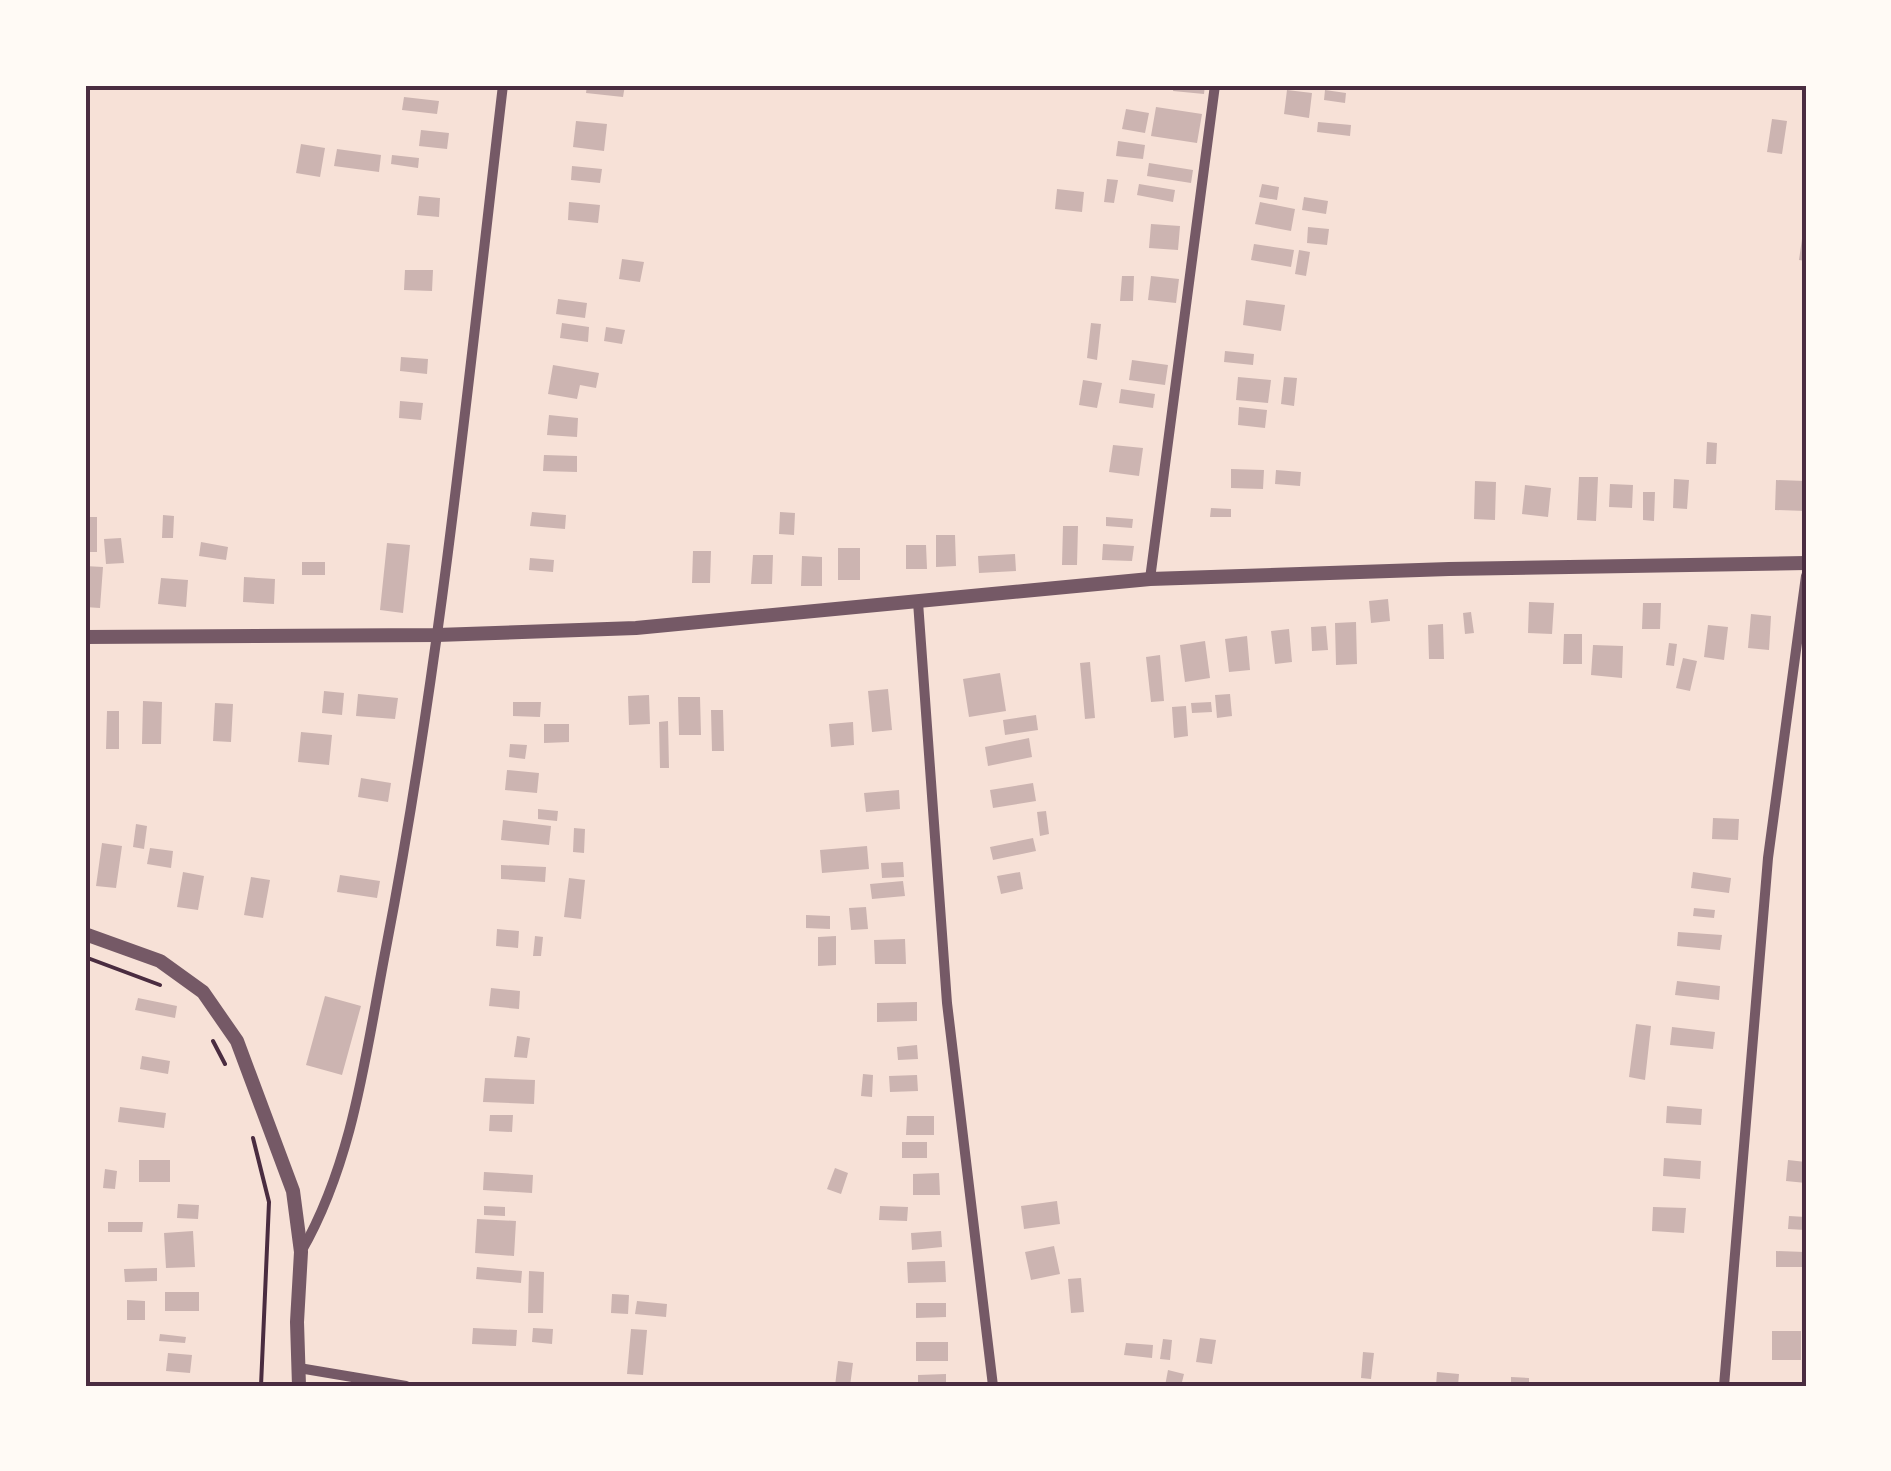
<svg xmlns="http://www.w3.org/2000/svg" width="1891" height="1471" viewBox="0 0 1891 1471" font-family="Inter,sans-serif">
<rect width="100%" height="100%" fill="#f7e1d7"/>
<path fill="#ccb4b1" d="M 587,85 L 625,85 L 623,97 L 586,93 Z
M 1174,85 L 1205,85 L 1204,94 L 1173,91 Z
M 1287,90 L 1312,93 L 1309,118 L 1284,114 Z
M 1325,90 L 1346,93 L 1345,103 L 1324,100 Z
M 404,97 L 439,101 L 437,114 L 402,110 Z
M 1156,107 L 1202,114 L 1197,143 L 1151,136 Z
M 1126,109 L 1149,113 L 1145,133 L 1122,129 Z
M 1772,119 L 1787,121 L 1782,154 L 1767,152 Z
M 576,121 L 607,124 L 604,151 L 573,147 Z
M 1318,122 L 1351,125 L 1350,136 L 1317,132 Z
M 421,130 L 449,133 L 447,149 L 419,146 Z
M 1118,141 L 1145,145 L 1143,159 L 1116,156 Z
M 301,144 L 325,148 L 320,177 L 296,173 Z
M 337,149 L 381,155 L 379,172 L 334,166 Z
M 392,155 L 419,158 L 418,168 L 391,164 Z
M 1149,163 L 1193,170 L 1191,183 L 1147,176 Z
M 572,166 L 602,169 L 600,183 L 571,180 Z
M 1107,179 L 1118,180 L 1114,203 L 1104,202 Z
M 1139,184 L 1175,190 L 1173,202 L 1137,195 Z
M 1262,184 L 1279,187 L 1277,200 L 1259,197 Z
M 1057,189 L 1084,192 L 1082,212 L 1055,209 Z
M 419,196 L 440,198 L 439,217 L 417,215 Z
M 1304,197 L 1328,201 L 1326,214 L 1302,210 Z
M 569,202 L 600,205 L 598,223 L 568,220 Z
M 1260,202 L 1295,209 L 1291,231 L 1255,224 Z
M 1151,224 L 1180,226 L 1178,250 L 1149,248 Z
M 1804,225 L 1806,225 L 1806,261 L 1799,260 Z
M 1308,227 L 1329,229 L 1327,245 L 1307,243 Z
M 1254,244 L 1294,250 L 1291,267 L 1251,260 Z
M 1299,250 L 1310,252 L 1306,276 L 1295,274 Z
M 622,259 L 644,262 L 640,282 L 619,279 Z
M 405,270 L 433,270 L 432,291 L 404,290 Z
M 1122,276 L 1134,276 L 1133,301 L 1120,301 Z
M 1151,276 L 1179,279 L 1176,303 L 1148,300 Z
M 558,299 L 587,303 L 585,318 L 556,314 Z
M 1246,300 L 1285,305 L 1281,331 L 1243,325 Z
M 562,323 L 589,327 L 588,342 L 560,338 Z
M 1091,323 L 1101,324 L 1097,360 L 1087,358 Z
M 606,327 L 625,330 L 622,344 L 604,341 Z
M 1225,351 L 1254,354 L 1253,365 L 1224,362 Z
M 401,357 L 428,359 L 427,374 L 400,371 Z
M 1132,360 L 1168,365 L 1165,385 L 1129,380 Z
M 553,365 L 599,373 L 596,388 L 580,385 L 577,399 L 548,394 Z
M 1238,377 L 1271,380 L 1268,403 L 1236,400 Z
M 1284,377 L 1297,378 L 1294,406 L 1281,404 Z
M 1083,380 L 1102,383 L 1097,408 L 1079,405 Z
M 1121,389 L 1155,394 L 1153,408 L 1119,403 Z
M 400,401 L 423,403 L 421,420 L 399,418 Z
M 1239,407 L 1267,410 L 1265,428 L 1238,425 Z
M 549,415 L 578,418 L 577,437 L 547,435 Z
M 1707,442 L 1717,443 L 1716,464 L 1706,464 Z
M 1113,445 L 1143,448 L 1139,476 L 1109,472 Z
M 544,455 L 577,456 L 577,472 L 543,471 Z
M 1231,469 L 1264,470 L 1263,489 L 1231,488 Z
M 1276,470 L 1301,472 L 1300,486 L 1275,484 Z
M 1579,477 L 1598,477 L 1596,521 L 1577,520 Z
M 1674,479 L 1689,480 L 1687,509 L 1673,508 Z
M 1776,480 L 1806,481 L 1806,511 L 1775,510 Z
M 1475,481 L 1496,482 L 1495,520 L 1474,519 Z
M 1610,484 L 1633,485 L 1632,508 L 1609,507 Z
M 1525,485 L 1551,488 L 1548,517 L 1522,514 Z
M 1643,492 L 1655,492 L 1654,521 L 1643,520 Z
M 1211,508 L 1231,509 L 1231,517 L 1210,517 Z
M 532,512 L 566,515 L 565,529 L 530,526 Z
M 780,512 L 795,513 L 794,535 L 779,534 Z
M 163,515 L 174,516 L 173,538 L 162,538 Z
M 86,517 L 97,517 L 97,552 L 86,552 Z
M 1106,517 L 1133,519 L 1132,528 L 1106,526 Z
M 1063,526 L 1078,526 L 1077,565 L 1062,565 Z
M 936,535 L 955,535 L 956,566 L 936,567 Z
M 121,538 L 124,563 L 106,564 L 104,539 Z
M 201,542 L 228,547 L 226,560 L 199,556 Z
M 387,543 L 410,545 L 403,613 L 380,610 Z
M 1103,544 L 1134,546 L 1132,561 L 1102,560 Z
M 906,545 L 926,545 L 927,569 L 906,569 Z
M 838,548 L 860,548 L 860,580 L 838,580 Z
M 693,551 L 711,551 L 710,583 L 692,583 Z
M 1015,554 L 1016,571 L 979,573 L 978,556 Z
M 753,555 L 773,555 L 772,584 L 751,584 Z
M 802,556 L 822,557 L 822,586 L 801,586 Z
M 530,558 L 554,560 L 553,572 L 529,570 Z
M 302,562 L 325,562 L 325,575 L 302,575 Z
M 85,566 L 103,567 L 100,608 L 85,607 Z
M 244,577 L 275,579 L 274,604 L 243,602 Z
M 161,578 L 188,580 L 186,607 L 158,604 Z
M 1388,599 L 1390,621 L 1371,623 L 1369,601 Z
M 1529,602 L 1554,603 L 1552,634 L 1528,633 Z
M 1643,603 L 1661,603 L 1660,629 L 1642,629 Z
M 1471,612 L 1474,633 L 1465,634 L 1463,613 Z
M 1751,614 L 1771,616 L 1769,650 L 1748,648 Z
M 1356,622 L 1357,664 L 1336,665 L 1335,623 Z
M 1443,624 L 1444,659 L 1429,659 L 1428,625 Z
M 1708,625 L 1728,627 L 1724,660 L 1704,657 Z
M 1326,626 L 1328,650 L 1312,651 L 1311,627 Z
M 1289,629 L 1292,662 L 1275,664 L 1271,631 Z
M 1564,634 L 1582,634 L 1582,664 L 1563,664 Z
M 1247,636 L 1250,670 L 1229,672 L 1225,639 Z
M 1205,641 L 1210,678 L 1185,682 L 1180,645 Z
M 1669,643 L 1677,644 L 1674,666 L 1666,665 Z
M 1593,645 L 1623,646 L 1622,678 L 1591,675 Z
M 1160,655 L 1164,701 L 1151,702 L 1146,657 Z
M 1683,658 L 1697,661 L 1690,691 L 1676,688 Z
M 1090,662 L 1095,718 L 1085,719 L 1080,663 Z
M 1000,673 L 1006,711 L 969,717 L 963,679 Z
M 888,689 L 892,730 L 872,732 L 868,691 Z
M 324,691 L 344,693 L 342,715 L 322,713 Z
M 358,694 L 398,698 L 395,719 L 356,716 Z
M 1230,694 L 1232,716 L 1217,718 L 1215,695 Z
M 649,695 L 650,724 L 629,725 L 628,696 Z
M 678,697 L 700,697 L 701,735 L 679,735 Z
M 143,701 L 162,702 L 161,744 L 142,744 Z
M 513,702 L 541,702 L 540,717 L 513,716 Z
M 1211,702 L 1212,712 L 1192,713 L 1191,703 Z
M 215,703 L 233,704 L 231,742 L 213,741 Z
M 1186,706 L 1188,736 L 1174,738 L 1172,707 Z
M 711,710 L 723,710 L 724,751 L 712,751 Z
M 107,711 L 119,711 L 119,749 L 106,749 Z
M 1036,715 L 1038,730 L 1005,735 L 1003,720 Z
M 668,721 L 669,768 L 660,768 L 659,722 Z
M 853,722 L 854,745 L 831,747 L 829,724 Z
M 544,724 L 569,724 L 569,742 L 544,743 Z
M 301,732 L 332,735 L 329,765 L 298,762 Z
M 1029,738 L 1032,757 L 988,766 L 985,747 Z
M 510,744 L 527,745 L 525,759 L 509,757 Z
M 507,770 L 539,773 L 537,793 L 505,790 Z
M 361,778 L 391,783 L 388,802 L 358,797 Z
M 1033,783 L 1036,801 L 993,808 L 990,790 Z
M 899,790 L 900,809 L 866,812 L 864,793 Z
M 538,809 L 558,811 L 557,821 L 538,819 Z
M 1046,811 L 1049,834 L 1040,836 L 1037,812 Z
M 1713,818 L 1739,819 L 1738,840 L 1712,839 Z
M 503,820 L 551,826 L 549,845 L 501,840 Z
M 136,824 L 147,826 L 144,849 L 133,847 Z
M 574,828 L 585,829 L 584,853 L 573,852 Z
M 1033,838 L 1036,851 L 993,860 L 990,847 Z
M 102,843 L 122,846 L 116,888 L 96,886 Z
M 867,846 L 869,869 L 822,873 L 820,850 Z
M 150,848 L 173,851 L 171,868 L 147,864 Z
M 903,862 L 904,877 L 882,878 L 881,863 Z
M 501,865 L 546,867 L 545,882 L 501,879 Z
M 183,872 L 204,876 L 198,910 L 177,907 Z
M 1020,872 L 1023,889 L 1001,894 L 997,876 Z
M 1693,872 L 1731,878 L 1729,893 L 1691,888 Z
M 340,875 L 380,881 L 377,898 L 337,892 Z
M 251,877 L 270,880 L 263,918 L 244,915 Z
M 569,878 L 585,880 L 581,919 L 564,917 Z
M 903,881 L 905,896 L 872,899 L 870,884 Z
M 866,907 L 868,929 L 851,930 L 849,908 Z
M 1694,908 L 1715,910 L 1714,918 L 1693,916 Z
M 806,915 L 830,916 L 830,929 L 806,928 Z
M 497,929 L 519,931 L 518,948 L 496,946 Z
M 1678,932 L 1722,935 L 1720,950 L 1677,946 Z
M 535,936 L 543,937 L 541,956 L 533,956 Z
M 836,936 L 836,965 L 818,966 L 818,937 Z
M 905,939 L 906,964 L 875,964 L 874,940 Z
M 1677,981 L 1720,986 L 1719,1000 L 1675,995 Z
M 491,988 L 520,991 L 519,1009 L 489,1006 Z
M 325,996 L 361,1006 L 342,1075 L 306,1065 Z
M 138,998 L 177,1006 L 175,1018 L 135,1010 Z
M 917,1002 L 917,1021 L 877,1022 L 877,1003 Z
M 1636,1024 L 1651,1026 L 1645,1080 L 1629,1077 Z
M 1672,1027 L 1715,1032 L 1713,1049 L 1670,1045 Z
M 517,1036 L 530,1038 L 527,1058 L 514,1057 Z
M 917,1045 L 918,1059 L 898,1060 L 897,1047 Z
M 142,1056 L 170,1061 L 168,1074 L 140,1069 Z
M 863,1074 L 873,1075 L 872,1097 L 861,1096 Z
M 917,1075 L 918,1091 L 890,1092 L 889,1076 Z
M 485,1078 L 535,1080 L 534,1104 L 483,1102 Z
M 1667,1106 L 1702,1109 L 1701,1125 L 1666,1123 Z
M 120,1107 L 166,1113 L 164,1128 L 118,1122 Z
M 490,1115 L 513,1115 L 512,1132 L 489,1131 Z
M 907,1116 L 934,1116 L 934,1135 L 906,1135 Z
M 902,1142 L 927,1142 L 927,1158 L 902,1158 Z
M 1664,1158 L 1701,1161 L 1700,1179 L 1663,1176 Z
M 139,1160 L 170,1160 L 170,1182 L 139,1182 Z
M 1788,1160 L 1806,1162 L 1806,1183 L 1786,1181 Z
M 835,1168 L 848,1173 L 841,1194 L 827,1189 Z
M 105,1169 L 117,1171 L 115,1189 L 103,1188 Z
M 484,1172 L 533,1175 L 532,1193 L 483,1190 Z
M 939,1173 L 940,1195 L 913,1195 L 913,1174 Z
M 1057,1201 L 1060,1224 L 1024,1229 L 1021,1206 Z
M 178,1204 L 199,1205 L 198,1219 L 177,1218 Z
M 484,1206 L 505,1207 L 505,1216 L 484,1215 Z
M 880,1206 L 908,1207 L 907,1221 L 879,1220 Z
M 1653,1207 L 1686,1208 L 1684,1233 L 1652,1231 Z
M 1789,1216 L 1806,1217 L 1806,1230 L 1788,1229 Z
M 477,1219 L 516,1221 L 514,1256 L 475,1253 Z
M 108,1222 L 143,1222 L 142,1232 L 108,1232 Z
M 193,1231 L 195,1267 L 166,1268 L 164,1233 Z
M 941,1231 L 942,1247 L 912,1250 L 911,1233 Z
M 1054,1246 L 1060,1274 L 1031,1280 L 1025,1252 Z
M 1776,1251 L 1805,1252 L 1804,1267 L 1776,1267 Z
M 945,1261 L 946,1282 L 908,1283 L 907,1262 Z
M 477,1267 L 522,1271 L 521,1283 L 476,1279 Z
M 157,1268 L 157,1281 L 125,1282 L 124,1269 Z
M 529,1271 L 544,1272 L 543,1313 L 528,1313 Z
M 1081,1278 L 1084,1312 L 1071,1313 L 1068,1279 Z
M 165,1292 L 199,1292 L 199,1311 L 165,1311 Z
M 612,1294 L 629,1295 L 628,1314 L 611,1313 Z
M 127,1300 L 145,1301 L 145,1320 L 127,1320 Z
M 637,1301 L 667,1304 L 666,1317 L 635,1314 Z
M 916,1303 L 946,1303 L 946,1317 L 916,1318 Z
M 473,1328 L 517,1330 L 516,1346 L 472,1344 Z
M 533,1328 L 553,1329 L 552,1344 L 532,1342 Z
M 631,1329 L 647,1330 L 643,1375 L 627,1374 Z
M 1772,1331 L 1801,1331 L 1801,1360 L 1772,1360 Z
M 160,1334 L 186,1337 L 185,1343 L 159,1341 Z
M 1200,1338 L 1216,1340 L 1212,1364 L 1196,1362 Z
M 1163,1339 L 1172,1340 L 1170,1360 L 1160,1359 Z
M 916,1342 L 948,1342 L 948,1361 L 916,1361 Z
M 1126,1343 L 1153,1345 L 1152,1358 L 1124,1355 Z
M 1363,1352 L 1374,1353 L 1371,1379 L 1361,1378 Z
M 168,1353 L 192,1355 L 190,1373 L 166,1371 Z
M 838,1361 L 853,1363 L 850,1386 L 835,1386 Z
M 1168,1370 L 1184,1374 L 1181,1386 L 1165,1386 Z
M 1437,1372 L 1459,1374 L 1458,1386 L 1436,1386 Z
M 946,1374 L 946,1386 L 918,1386 L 918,1375 Z
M 1511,1377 L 1529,1378 L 1529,1386 L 1511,1386 Z"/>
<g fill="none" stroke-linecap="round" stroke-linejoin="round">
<path stroke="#4a2c40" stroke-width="4" d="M 85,957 L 160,985
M 213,1041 L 225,1064
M 253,1138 L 269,1202 L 261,1386"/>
<path stroke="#755966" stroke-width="10" d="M 1150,579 L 1215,85
M 918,602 L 947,1003 L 993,1386
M 301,1252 C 354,1160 366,1051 386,948 C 441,663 469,373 503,85
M 299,1368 L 406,1386
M 1724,1386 L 1768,858 L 1806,576"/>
<path stroke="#755966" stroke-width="14" d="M 85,637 L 437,635 L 636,628 L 1150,579 L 1449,569 L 1806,563
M 85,934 L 160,961 L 203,992 L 237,1041 L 293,1191 L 301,1252 L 297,1322 L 299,1386"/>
</g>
<rect width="1891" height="1471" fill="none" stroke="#fffaf5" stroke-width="175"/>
<rect x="88" y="88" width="1716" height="1296" fill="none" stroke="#4a2c40" stroke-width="4"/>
</svg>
